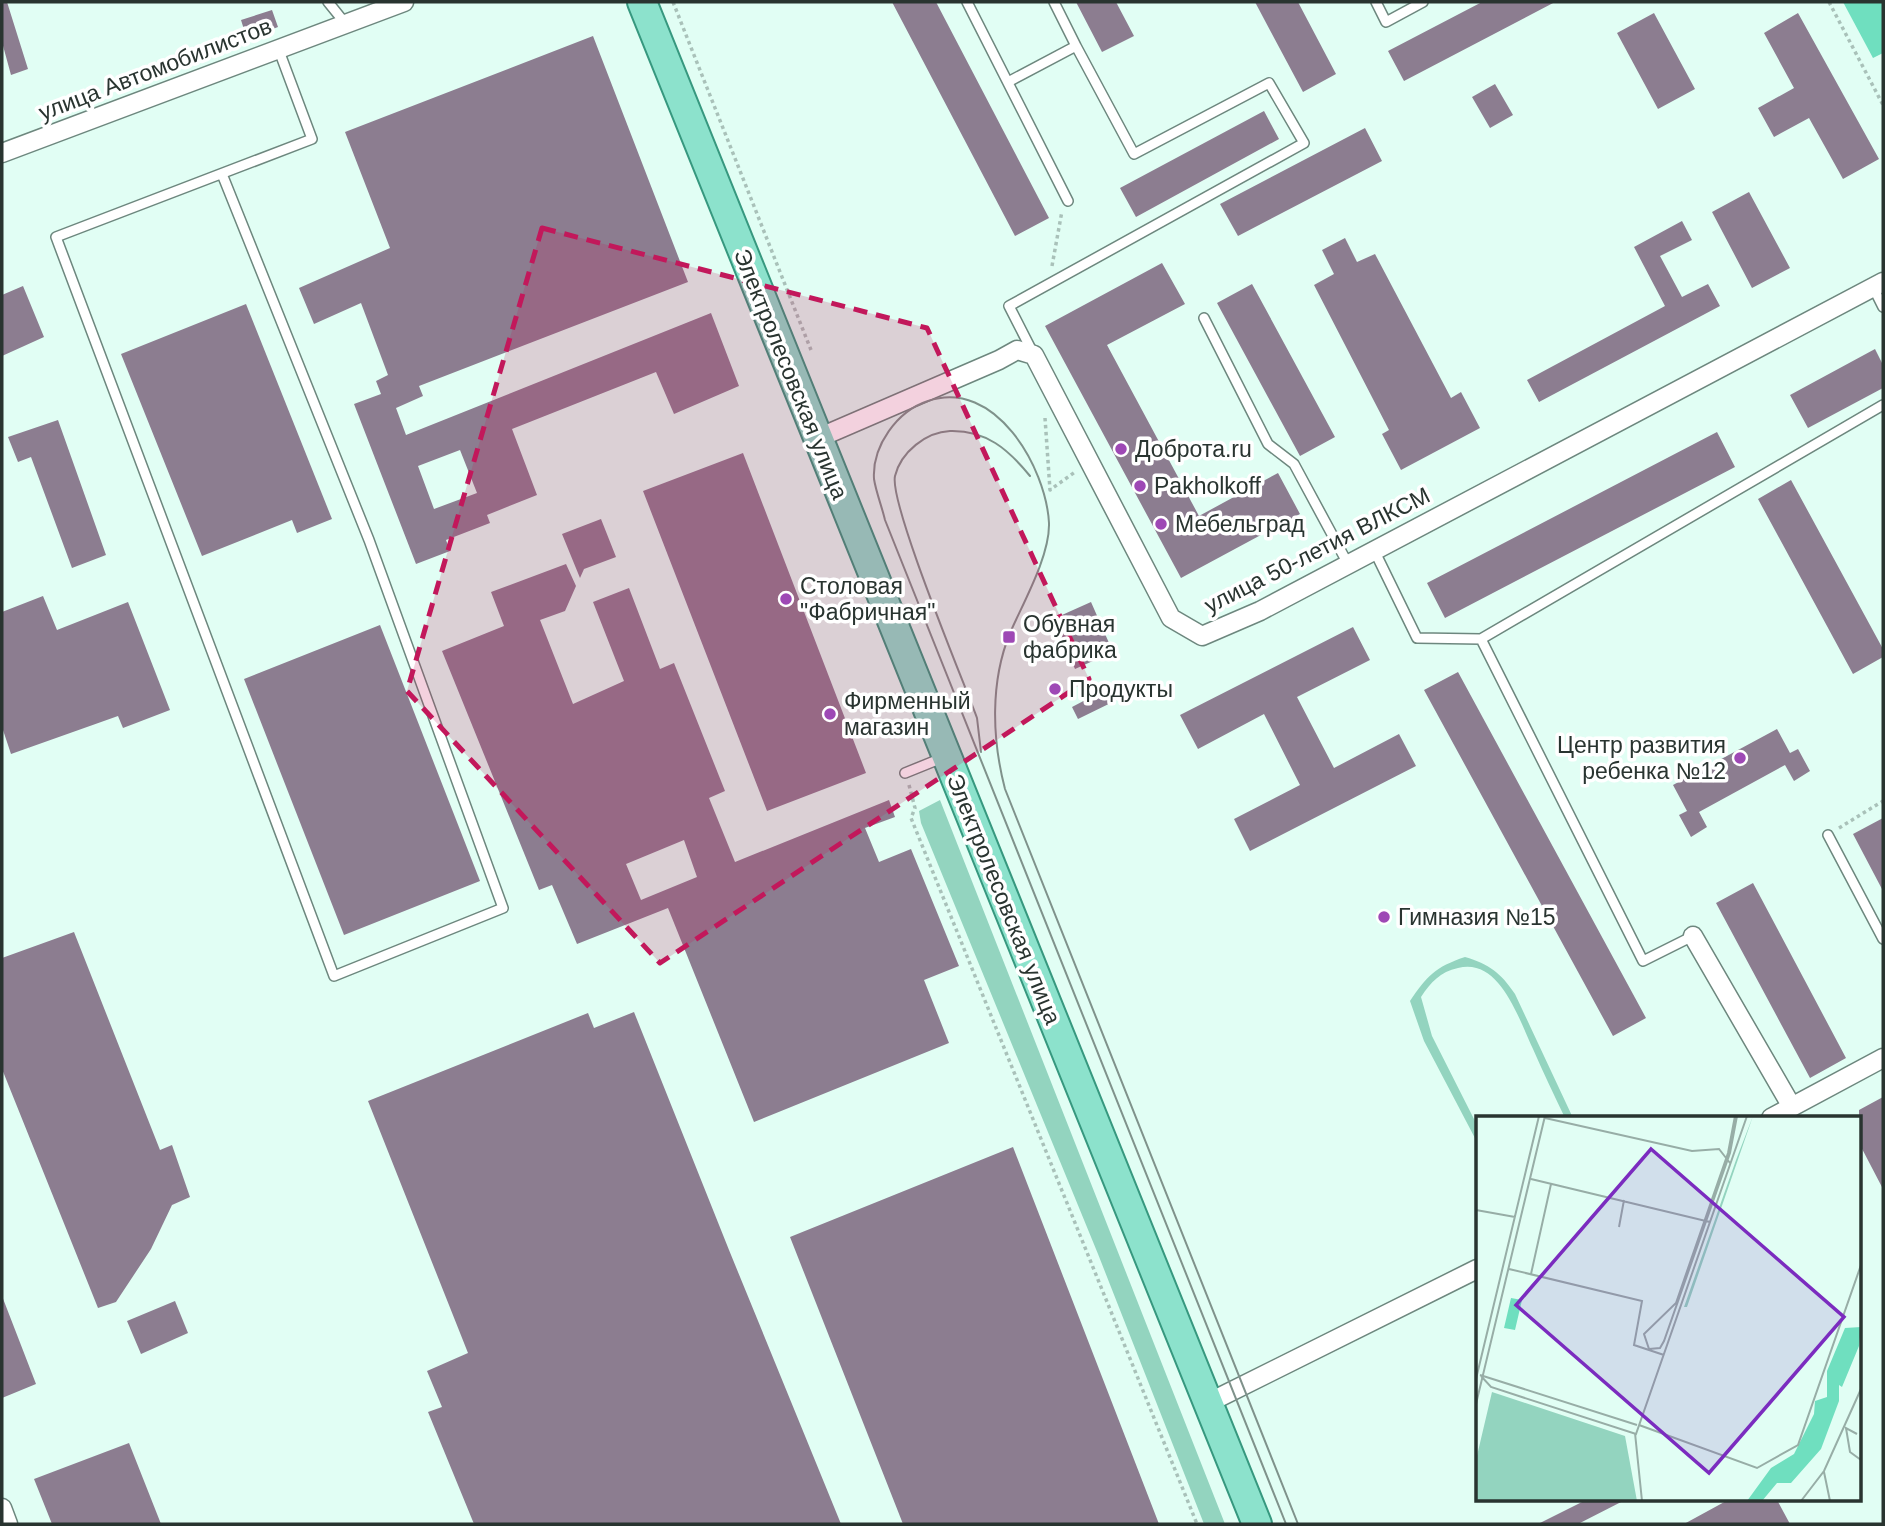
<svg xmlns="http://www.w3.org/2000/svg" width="1885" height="1526" viewBox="0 0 1885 1526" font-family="Helvetica,sans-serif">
<rect width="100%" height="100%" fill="#e1fef4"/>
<path fill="#93d4bf" d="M 940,800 L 1225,1524 L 1204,1524 L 1098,1254 L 921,823 L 919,811 Z
M 1465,957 C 1489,964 1501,973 1515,994 L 1573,1118 L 1565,1118 C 1554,1095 1543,1072 1533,1049 C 1519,1020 1500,957 1458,968 C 1440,972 1431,982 1421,997 L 1432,1036 L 1477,1125 L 1477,1142 L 1424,1041 L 1410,1001 C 1427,976 1435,967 1465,957 Z"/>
<path fill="#6fdfbf" d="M 1843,2 L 1883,2 L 1883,53 L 1873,58 Z"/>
<path fill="#8c7d90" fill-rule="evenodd" d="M 2,2 L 7,2 L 28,69 L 11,75 L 2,42 Z
M 892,2 L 936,2 L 1049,218 L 1015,236 Z
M 1076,2 L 1116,2 L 1134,36 L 1102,52 Z
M 1255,2 L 1298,2 L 1336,74 L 1303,92 Z
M 1482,2 L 1555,2 L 1404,81 L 1388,51 Z
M 272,10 L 278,27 L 247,39 L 241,20 Z
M 1654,13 L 1695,89 L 1658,109 L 1617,33 Z
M 1798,13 L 1879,159 L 1843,179 L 1809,118 L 1774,137 L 1758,108 L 1794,88 L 1764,33 Z
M 593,36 L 688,282 L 419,386 L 423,396 L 396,408 L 406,435 L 711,313 L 739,386 L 674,414 L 656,372 L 512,429 L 537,495 L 487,515 L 490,523 L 446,540 L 450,551 L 416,564 L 354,404 L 381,394 L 376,381 L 388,375 L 361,303 L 314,324 L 299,288 L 390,248 L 345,132 ZM 460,450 L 477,493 L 434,509 L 418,466 Z
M 1495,84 L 1513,115 L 1490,128 L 1472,97 Z
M 1264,111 L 1279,139 L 1136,217 L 1120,188 Z
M 1365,128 L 1382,161 L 1238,236 L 1220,204 Z
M 1749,192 L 1790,268 L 1752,288 L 1712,212 Z
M 1682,221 L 1692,240 L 1660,256 L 1682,297 L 1708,284 L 1720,306 L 1539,402 L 1527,380 L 1665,306 L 1634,247 Z
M 1345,238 L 1357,262 L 1375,254 L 1451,398 L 1461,392 L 1480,428 L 1401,470 L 1382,434 L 1389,430 L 1314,285 L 1334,274 L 1322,250 Z
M 1162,263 L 1185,304 L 1107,345 L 1199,516 L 1278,473 L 1300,514 L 1181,578 L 1045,326 Z
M 1252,284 L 1335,437 L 1300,456 L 1217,303 Z
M 23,286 L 44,337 L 2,356 L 2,295 Z
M 246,304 L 332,519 L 297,533 L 292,520 L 202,556 L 121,354 Z
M 1875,349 L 1883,365 L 1883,388 L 1808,428 L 1790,395 Z
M 58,420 L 106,555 L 72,568 L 31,457 L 18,462 L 8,437 Z
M 1717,432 L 1735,467 L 1445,618 L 1427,583 Z
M 743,453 L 866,773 L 767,811 L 643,491 Z
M 1791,480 L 1883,649 L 1883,657 L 1853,674 L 1758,499 Z
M 601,519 L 616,557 L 584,569 L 580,578 L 562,534 Z
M 566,564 L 576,586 L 565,611 L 540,620 L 573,704 L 624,681 L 593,602 L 629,588 L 660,669 L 674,663 L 725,791 L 709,798 L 735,862 L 889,800 L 895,817 L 865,828 L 879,862 L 911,849 L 959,966 L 924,980 L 949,1043 L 754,1122 L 668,908 L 577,944 L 552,885 L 539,890 L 442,651 L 504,626 L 491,592 ZM 684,840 L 697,877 L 641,900 L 626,864 Z
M 43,596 L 57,630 L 128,602 L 170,710 L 123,728 L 118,716 L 11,754 L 2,727 L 2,612 Z
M 1091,602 L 1113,652 L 1075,669 L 1053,619 Z
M 380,625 L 480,881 L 344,935 L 244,679 Z
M 1353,627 L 1370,660 L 1297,697 L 1334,768 L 1399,734 L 1416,766 L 1250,851 L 1234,819 L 1300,785 L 1264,714 L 1198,749 L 1180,715 Z
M 1458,672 L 1646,1018 L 1613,1036 L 1424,690 Z
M 1116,684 L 1123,697 L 1078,719 L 1072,707 Z
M 1777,729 L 1790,753 L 1798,749 L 1810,771 L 1794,781 L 1785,765 L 1699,812 L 1707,827 L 1691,837 L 1679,815 L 1687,811 L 1673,785 Z
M 1883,818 L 1883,891 L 1853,834 Z
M 1753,883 L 1846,1058 L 1810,1078 L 1716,903 Z
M 74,932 L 160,1150 L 172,1145 L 190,1197 L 172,1205 L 151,1249 L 116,1302 L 98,1308 L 2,1069 L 2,958 Z
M 634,1012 L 729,1250 L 841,1524 L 474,1524 L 428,1412 L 442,1407 L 427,1371 L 468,1353 L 368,1101 L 588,1013 L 594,1028 Z
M 1883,1097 L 1883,1189 L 1859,1143 L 1859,1110 Z
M 1013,1147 L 1159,1524 L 903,1524 L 790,1237 Z
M 2,1296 L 36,1384 L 2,1398 Z
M 175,1301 L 188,1333 L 141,1354 L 127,1321 Z
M 129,1443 L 161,1524 L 52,1524 L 34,1479 Z
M 1586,1500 L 1625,1500 L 1578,1524 L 1538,1524 Z
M 1728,1500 L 1777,1500 L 1790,1524 L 1684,1524 Z"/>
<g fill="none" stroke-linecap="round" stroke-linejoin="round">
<defs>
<path id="lane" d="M 328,2 L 345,23
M 967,2 L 1068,201
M 1054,2 L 1076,46
M 1376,2 L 1386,22 L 1423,2
M 1008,82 L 1076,46 L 1134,154 L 1269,83 L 1304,143 L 1009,306 L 1033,353
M 222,174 L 369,540 L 503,908 L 334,976 L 56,237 L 312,139 L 278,48
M 1873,287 L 1883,307
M 1204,318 L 1268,444 L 1294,464 L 1348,564
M 1374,550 L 1417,638 L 1481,639 L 1643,961 L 1693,936
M 1481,639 L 1883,405
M 905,773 L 942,758
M 1828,835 L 1883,939"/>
<path id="street" d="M 2,153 L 404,2
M 816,439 L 999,360 L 1017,350 L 1034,355 L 1171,618 L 1202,636 L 1260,611 L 1883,282
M 1693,936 L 1792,1107
M 1771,1118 L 1883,1058
M 1208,1403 L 1477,1269
M 2,1508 L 8,1524"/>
<path id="primary" d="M 642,2 L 1257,1524"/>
</defs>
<use href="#lane" stroke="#6d877e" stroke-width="12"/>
<use href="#street" stroke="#6d877e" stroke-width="21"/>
<use href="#primary" stroke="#37987f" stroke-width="32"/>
<path stroke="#a9c1b9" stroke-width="3.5" stroke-dasharray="3.5 3.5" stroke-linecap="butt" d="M 673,2 L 811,350
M 1829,2 L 1883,105
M 1052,266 L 1062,211
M 1045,418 L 1050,490 L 1075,472
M 909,785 L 915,808 L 911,818 L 1197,1524
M 1839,828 L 1883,801"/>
<use href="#lane" stroke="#fff" stroke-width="9"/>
<use href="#street" stroke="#fff" stroke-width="18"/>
<use href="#primary" stroke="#8ce2cc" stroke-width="28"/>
<path stroke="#7f928b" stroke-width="2" d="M 981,752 L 977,718 C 963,680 889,503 895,476 C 901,452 926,432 950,431 C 986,430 1008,449 1030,476
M 1286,1524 L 885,520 C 882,507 876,492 874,479 C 872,446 897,411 928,401 C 995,378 1046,467 1049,523 C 1050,556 1023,603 1010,633 C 990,682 992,739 1005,789 L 1298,1524"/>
</g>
<path fill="#c2185b" fill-opacity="0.2" stroke="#c2185b" stroke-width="5" stroke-dasharray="14 9" stroke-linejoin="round" d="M 542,228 L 927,328 L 1089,679 L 660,963 L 407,691 Z"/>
<g fill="#9e48b5" stroke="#fff" stroke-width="2.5">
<circle cx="1121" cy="449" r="7"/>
<circle cx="1140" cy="486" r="7"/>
<circle cx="1161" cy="524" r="7"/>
<circle cx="786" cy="599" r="7"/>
<rect x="1002" y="630" width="14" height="14" rx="3.5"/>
<circle cx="1055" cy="689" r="7"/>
<circle cx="830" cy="714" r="7"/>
<circle cx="1740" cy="758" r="7"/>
<circle cx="1384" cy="917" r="7"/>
</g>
<g text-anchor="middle" stroke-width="7" stroke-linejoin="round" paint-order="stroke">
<g font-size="23" fill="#293430" stroke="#fff">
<text transform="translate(155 69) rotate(-21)" y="8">улица Автомобилистов</text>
<text transform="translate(791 374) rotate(68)" y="8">Электролесовская улица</text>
<text transform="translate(1317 550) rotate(-27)" y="8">улица 50-летия ВЛКСМ</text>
<text transform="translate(1004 899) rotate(68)" y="8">Электролесовская улица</text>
</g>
<g font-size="23" fill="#293430" stroke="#fff" text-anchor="start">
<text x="1135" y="457">Доброта.ru</text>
<text x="1154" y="494">Pakholkoff</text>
<text x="1175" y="532">Мебельград</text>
<text x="800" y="594">Столовая<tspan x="800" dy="26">"Фабричная"</tspan></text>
<text x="1023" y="632">Обувная<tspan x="1023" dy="26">фабрика</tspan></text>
<text x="1069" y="697">Продукты</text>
<text x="844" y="709">Фирменный<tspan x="844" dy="26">магазин</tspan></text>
<text x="1726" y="753" text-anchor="end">Центр развития<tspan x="1726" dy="26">ребенка №12</tspan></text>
<text x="1398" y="925">Гимназия №15</text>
</g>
</g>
<g transform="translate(1476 1116)">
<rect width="385" height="385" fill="#e1fef4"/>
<path d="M 277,0 L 211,191 L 208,191 L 260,44 ZM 16,276 L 149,320 L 161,385 L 0,385 L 0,344 Z" fill="#93d4bf"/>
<path d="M 35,182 L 46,184 L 39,214 L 28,212 ZM 385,211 L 383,230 L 366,271 L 363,269 L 363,285 L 345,333 L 315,367 L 301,367 L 286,385 L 271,385 L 295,352 L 318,338 L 338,298 L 339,285 L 351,281 L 351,255 L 369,212 Z" fill="#6fdfbf"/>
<path fill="none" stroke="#97ada6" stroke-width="2" d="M 259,0 L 252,37 L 200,187 L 168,218 L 173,233 L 184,232 L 188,225 L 254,37 L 261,0M 69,2 L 216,35 L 243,33 L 254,47M 55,63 L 234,106M 0,94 L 39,101M 143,111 L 148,84M 33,153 L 166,185 L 158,229 L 188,239M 55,158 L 75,68M 4,259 L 161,309M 5,260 L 15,271 L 160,318 L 271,0M 0,263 L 63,0M 0,288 L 69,0M 163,309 L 281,352 L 322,329 L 385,149M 159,317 L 166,385M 381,318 L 370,312 L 374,336 L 385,344M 348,356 L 354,385M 325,385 L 348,355 L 385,273"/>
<path fill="#7b2cbf" fill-opacity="0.15" stroke="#7b2cbf" stroke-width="3.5" d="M 175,33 L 368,201 L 233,357 L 40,189 Z"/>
<rect width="385" height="385" fill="none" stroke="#293430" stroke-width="3.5"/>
</g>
<rect width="1885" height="1526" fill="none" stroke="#293430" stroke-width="7"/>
</svg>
